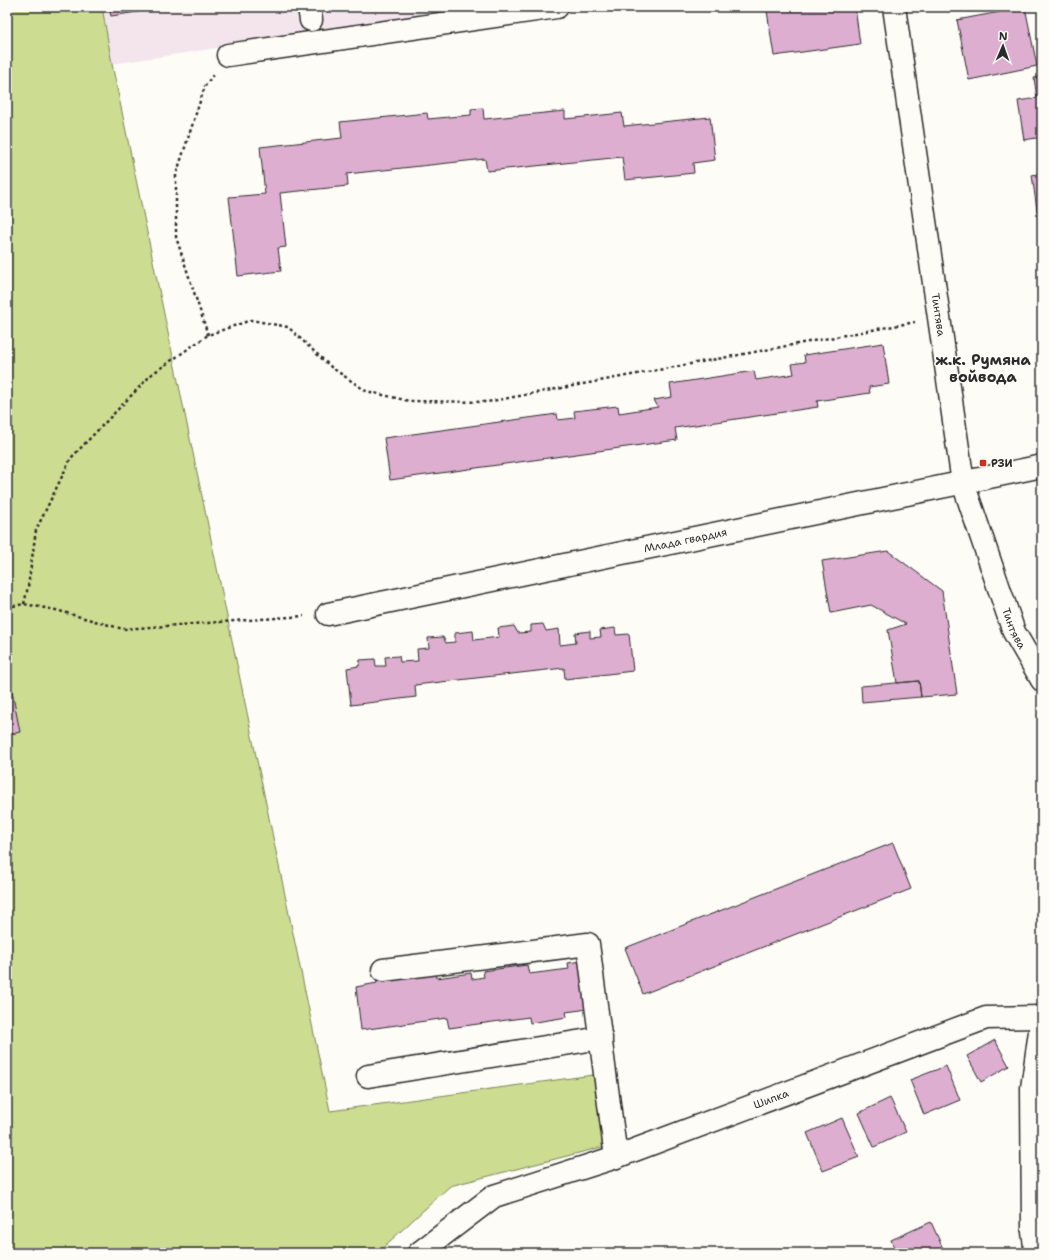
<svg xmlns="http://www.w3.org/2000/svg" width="1049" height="1260" viewBox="0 0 1049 1260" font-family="'Shantell Sans',sans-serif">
<rect width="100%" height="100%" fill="#fdfcf7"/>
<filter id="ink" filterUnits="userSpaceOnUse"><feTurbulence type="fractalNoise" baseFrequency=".025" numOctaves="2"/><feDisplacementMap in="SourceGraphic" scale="8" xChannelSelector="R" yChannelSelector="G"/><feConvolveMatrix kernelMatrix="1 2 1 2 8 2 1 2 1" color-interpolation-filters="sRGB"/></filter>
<g filter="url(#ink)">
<path fill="#f3e5eb" d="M 102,7 L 484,7 L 112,64 Z"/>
<path fill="#ccdc90" stroke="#7c845e" d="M 7,7 L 102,7 L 112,64 L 330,1111 L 593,1075 L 606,1146 L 450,1186 L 377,1253 L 7,1253 Z"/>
<path fill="#ddaed0" stroke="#2b2b2b" d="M 109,7 L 170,7 L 111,16 Z
M 793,7 L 855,7 L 860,44 L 774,56 L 767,11 Z
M 999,7 L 1025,7 L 1037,66 L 969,80 L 957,20 L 1000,12 Z
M 1042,77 L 1042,137 L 1024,140 L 1018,101 L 1037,98 L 1034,78 Z
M 483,108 L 484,119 L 565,111 L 565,119 L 622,113 L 624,126 L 710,117 L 715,160 L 693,163 L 694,173 L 625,180 L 622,157 L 487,171 L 485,159 L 347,174 L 348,186 L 280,193 L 286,247 L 278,248 L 281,271 L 238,276 L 229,197 L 265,194 L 260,147 L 342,138 L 340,122 L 427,113 L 428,119 L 471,115 L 471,109 Z
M 1042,173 L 1042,217 L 1038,217 L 1032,175 Z
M 883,343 L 889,384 L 869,387 L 870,393 L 817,401 L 818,407 L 675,428 L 677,440 L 390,480 L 384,438 L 557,414 L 558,420 L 575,418 L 574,411 L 618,406 L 619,413 L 658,407 L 654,400 L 672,397 L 670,384 L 754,371 L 756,380 L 794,374 L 792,364 L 805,362 L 804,355 Z
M 888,551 L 942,591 L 957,694 L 921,697 L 919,681 L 897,683 L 888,630 L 906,624 L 871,605 L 831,613 L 822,561 Z
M 543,624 L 546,631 L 559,629 L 560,645 L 576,643 L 575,633 L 590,631 L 590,638 L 601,637 L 600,630 L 615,628 L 616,635 L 629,634 L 633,671 L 565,679 L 564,668 L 415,685 L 416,697 L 351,705 L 347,668 L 359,666 L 360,660 L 375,659 L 376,666 L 386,666 L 385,657 L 399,656 L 400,662 L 418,661 L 417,649 L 429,648 L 428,638 L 443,637 L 446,643 L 455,642 L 455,633 L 473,631 L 474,640 L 499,637 L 498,628 L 514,626 L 518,633 L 531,632 L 531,625 Z
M 7,666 L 20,732 L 7,735 Z
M 919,681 L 921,697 L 862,702 L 861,686 Z
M 893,843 L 911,889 L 643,994 L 625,948 Z
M 582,961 L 588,1009 L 566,1012 L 567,1017 L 530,1023 L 529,1017 L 449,1028 L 447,1018 L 361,1030 L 356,987 L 377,983 L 376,977 L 435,969 L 437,978 L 471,973 L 472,979 L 484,977 L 483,971 L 527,965 L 529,974 L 569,969 L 568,963 Z
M 995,1040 L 1009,1066 L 981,1082 L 967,1056 Z
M 946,1066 L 960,1100 L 924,1115 L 910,1080 Z
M 890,1098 L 906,1132 L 874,1147 L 859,1113 Z
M 842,1118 L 859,1157 L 823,1171 L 807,1133 Z
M 931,1222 L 945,1253 L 896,1253 L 891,1240 Z"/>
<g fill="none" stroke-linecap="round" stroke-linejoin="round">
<defs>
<g id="minor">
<path d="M 309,7 L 311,20"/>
<path id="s1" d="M 894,7 L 963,483 L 1014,632 L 1042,680"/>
<path d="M 228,55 L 557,7"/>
<path id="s2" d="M 328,614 L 1042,466"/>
<path id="s3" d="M 383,970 L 588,944 L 616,1157 L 986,1018 L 1042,1017"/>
<path d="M 368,1076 L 601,1038"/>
<path d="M 419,1253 L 494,1196 L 616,1157"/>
<path d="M 1036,1253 L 1033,1232 L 1032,1088 L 1042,1017"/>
</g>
</defs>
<use href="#minor" stroke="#2b2b2b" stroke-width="25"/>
<path stroke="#2b2b2b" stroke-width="2.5" stroke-dasharray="3 3" stroke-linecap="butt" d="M 208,335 L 176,237 L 176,175 L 205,86 L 213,75
M 24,604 L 28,587 L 36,530 L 71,458 L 152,374 L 208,335 L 251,320 L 288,327 L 331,367 L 366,391 L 409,401 L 487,402 L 915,322
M 7,607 L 24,604 L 56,610 L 123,629 L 304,616"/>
<use href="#minor" stroke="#fdfcf7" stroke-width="22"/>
</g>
</g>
<rect fill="#c8321e" stroke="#fdfcf7" stroke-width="1.5" x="979" y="459" width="8" height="8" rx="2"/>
<g text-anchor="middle" stroke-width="3" stroke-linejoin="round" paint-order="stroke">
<g font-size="11" fill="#2b2b2b" stroke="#fdfcf7">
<text dy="4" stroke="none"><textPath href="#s1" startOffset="311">Тинтява</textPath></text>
<text dy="4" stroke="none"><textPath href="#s2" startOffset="365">Млада гвардия</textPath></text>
<text dy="4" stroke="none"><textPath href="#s1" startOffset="635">Тинтява</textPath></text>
<text dy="4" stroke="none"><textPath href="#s3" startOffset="587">Шипка</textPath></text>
</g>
<g font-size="11" font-weight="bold" fill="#2b2b2b" stroke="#fdfcf7" text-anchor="start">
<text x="991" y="467">РЗИ</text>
</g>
<g font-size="15" font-weight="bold" fill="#2b2b2b" stroke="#fdfcf7">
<text x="983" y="365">ж.к. Румяна<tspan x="983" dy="17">войвода</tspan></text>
</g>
</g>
<rect width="1049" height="1260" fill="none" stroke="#fdfcf7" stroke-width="24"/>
<rect x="12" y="12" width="1025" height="1236" fill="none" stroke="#2b2b2b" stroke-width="1.5" filter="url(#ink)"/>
<g transform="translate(1003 46) rotate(2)" stroke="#fdfcf7" stroke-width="3" paint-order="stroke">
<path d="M0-3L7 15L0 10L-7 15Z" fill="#2b2b2b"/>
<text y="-6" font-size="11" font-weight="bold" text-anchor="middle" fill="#2b2b2b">N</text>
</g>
</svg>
